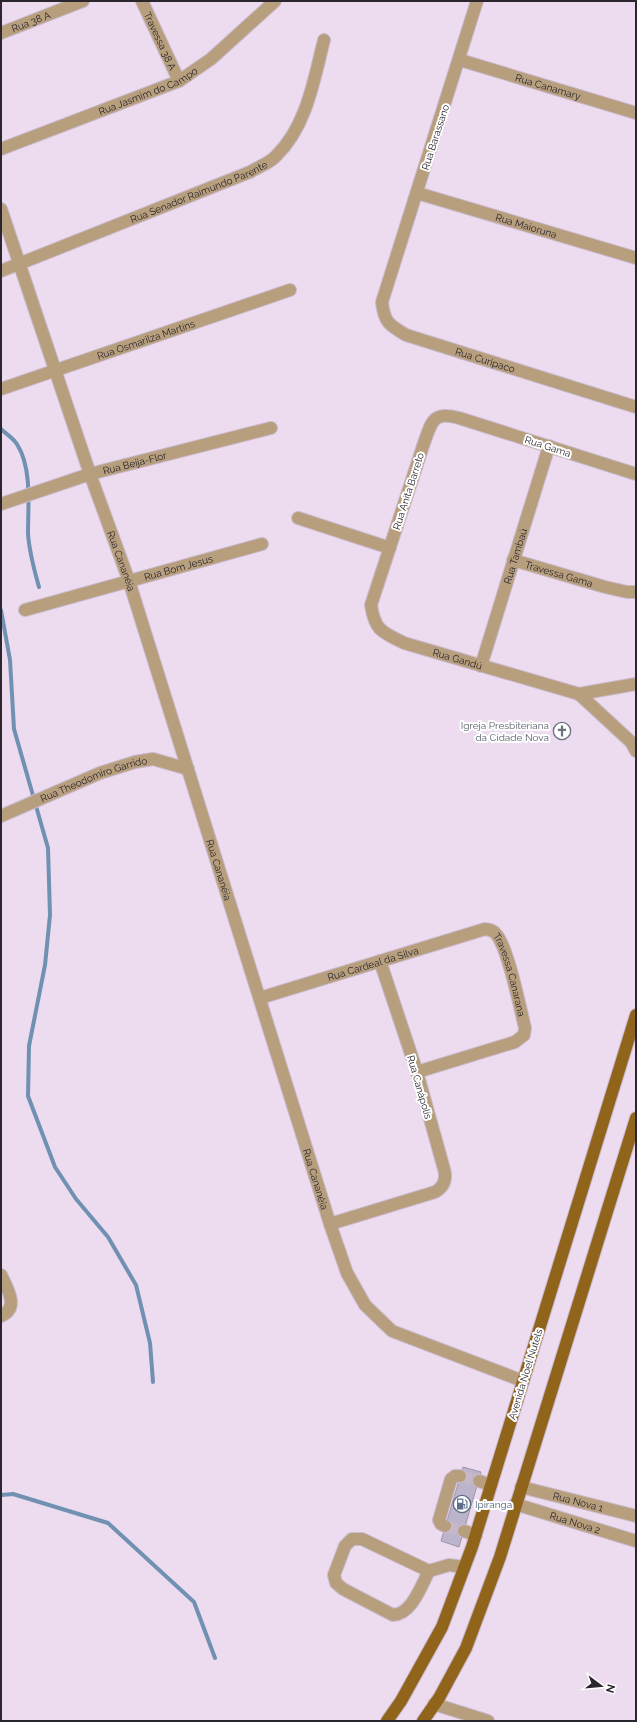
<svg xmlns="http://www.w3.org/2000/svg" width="637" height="1722" viewBox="0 0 637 1722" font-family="Raleway,sans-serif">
<rect width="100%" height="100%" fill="#eddbf0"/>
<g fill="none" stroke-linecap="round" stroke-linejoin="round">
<path stroke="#7091b1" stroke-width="4" d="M 1,429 C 6,434 15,439 18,446 C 32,469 28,507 28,533 C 29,552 34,569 39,587
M 1,610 L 10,660 L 14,729 L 48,848 L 50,915 L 45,965 L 29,1046 L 28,1096 L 55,1167 L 76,1199 L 108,1237 L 136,1285 L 150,1343 L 153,1382
M 1,1495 L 13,1494 L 108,1523 L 194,1602 L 215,1658"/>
</g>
<path fill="#bcb4cb" stroke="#9f97ae" d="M 463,1467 L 481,1472 L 459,1547 L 441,1541 Z"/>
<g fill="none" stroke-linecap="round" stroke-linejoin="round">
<path stroke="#c6b7c9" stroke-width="12" stroke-dasharray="12 6" stroke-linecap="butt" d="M 460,1476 L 479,1481
M 445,1526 L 464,1531"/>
<defs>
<g id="minor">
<path id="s1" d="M 142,1 L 179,81"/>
<path id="s2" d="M 477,1 L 382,302 C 384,322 389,325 406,335 L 636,407"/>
<path id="s3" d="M 1,33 L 83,1"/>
<path id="s4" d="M 460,60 L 636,113"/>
<path id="s5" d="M 1,149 L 179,81 L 211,59 L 275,1"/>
<path id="s6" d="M 417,193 L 636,258"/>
<path id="s7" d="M 1,209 L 90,474 L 129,581 L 330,1224 L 347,1273 L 365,1305 L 392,1331 L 523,1381"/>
<path id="s8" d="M 1,271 L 250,172 C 258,167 270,163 276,156 C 307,126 314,79 324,40"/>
<path id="s9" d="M 1,389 L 290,290"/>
<path id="s10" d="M 636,474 L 459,418 C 433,411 432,421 424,443 L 371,605 C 375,631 382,632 404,643 L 579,694 L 636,684"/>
<path id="s11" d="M 1,504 L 90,474 L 271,428"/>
<path d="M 298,518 L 390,548"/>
<path id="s12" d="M 513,560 L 605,587 L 627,592 L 636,592"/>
<path id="s13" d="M 25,610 L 262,544"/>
<path id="s14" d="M 481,666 L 549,446"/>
<path d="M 579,694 L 631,742 L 636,751"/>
<path id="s15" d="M 1,816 L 100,773 L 135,762 L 153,759 L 188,769"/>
<path id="s16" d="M 260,998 L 485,929 C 490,930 493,930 496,934 C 508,947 520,1008 525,1028 L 524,1035 L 515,1042 L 417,1072"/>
<path d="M 330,1224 L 435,1192 C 444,1187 447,1179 444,1169 L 417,1072 L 380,961"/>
<path d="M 1,1275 C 7,1288 20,1308 1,1316"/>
<path d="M 479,1481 L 491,1485"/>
<path id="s17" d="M 521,1487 L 636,1516"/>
<path id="s18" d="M 515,1504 L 636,1541"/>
<path d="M 445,1526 L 441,1524 L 439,1520 L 451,1479 L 455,1476 L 460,1476"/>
<path d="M 464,1531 L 476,1535"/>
<path d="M 429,1571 C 421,1586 412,1614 393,1615 L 343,1589 L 336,1583 L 334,1575 L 345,1546 L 352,1539 L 362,1539 L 429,1571 L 449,1565 L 464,1567"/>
<path d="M 434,1704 L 488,1721"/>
</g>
<path id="major" d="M 387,1721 L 401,1701 L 442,1627 L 472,1547 L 636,1015
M 423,1721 L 439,1698 L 466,1648 L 500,1557 L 636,1118"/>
</defs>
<use href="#minor" stroke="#cabacd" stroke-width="14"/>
<use href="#major" stroke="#cabacd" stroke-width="14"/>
<use href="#minor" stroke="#b79f7d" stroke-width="12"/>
<use href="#major" stroke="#90651b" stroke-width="12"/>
</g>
<defs>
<symbol id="church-ring" viewBox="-11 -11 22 22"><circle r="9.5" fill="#fff" stroke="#6b7280" stroke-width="1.5"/><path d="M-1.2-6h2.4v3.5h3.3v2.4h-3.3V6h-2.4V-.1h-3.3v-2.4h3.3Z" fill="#6b7280"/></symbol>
<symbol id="fuel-ring" viewBox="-11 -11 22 22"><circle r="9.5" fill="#fff" stroke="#5c6f8a" stroke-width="1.5"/><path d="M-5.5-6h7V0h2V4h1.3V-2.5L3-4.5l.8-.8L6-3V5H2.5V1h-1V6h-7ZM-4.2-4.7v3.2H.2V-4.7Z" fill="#5c6f8a"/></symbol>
</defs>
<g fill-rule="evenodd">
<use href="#church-ring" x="552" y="721" width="20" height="20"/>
<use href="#fuel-ring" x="452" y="1494" width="20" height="20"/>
</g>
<g text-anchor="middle" stroke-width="4" stroke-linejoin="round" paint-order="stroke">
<g font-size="10" fill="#2b252d" stroke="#fff">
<text dy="4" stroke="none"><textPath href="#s3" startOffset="32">Rua 38 A</textPath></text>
<text dy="4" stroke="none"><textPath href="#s1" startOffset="44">Travessa 38 A</textPath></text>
<text dy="4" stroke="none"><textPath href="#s4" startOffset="92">Rua Canamary</textPath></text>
<text dy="4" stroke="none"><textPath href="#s5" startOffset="158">Rua Jasmim do Campo</textPath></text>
<text transform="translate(435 137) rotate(-72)" y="4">Rua Barassano</text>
<text dy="4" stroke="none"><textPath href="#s8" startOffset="213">Rua Senador Raimundo Parente</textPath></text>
<text dy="4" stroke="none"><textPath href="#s6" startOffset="114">Rua Maioruna</textPath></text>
<text dy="4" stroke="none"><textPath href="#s9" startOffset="153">Rua Osmarilza Martins</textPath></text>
<text dy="4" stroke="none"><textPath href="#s2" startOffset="442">Rua Curipaco</textPath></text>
<text transform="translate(548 446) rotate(18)" y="4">Rua Gama</text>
<text dy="4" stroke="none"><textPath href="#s11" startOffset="140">Rua Beija-Flor</textPath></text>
<text transform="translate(408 491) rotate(-72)" y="4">Rua Anita Barreto</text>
<text dy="4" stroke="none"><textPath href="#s14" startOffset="115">Rua Tambaú</textPath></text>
<text dy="4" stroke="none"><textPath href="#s7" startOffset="372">Rua Cananéia</textPath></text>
<text dy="4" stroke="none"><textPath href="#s13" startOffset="159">Rua Bom Jesus</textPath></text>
<text dy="4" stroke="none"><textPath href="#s12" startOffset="48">Travessa Gama</textPath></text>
<text dy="4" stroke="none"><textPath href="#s10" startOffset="517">Rua Gandú</textPath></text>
<text dy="4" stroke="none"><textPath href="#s15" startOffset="100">Rua Theodomiro Garrido</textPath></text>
<text dy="4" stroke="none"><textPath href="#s7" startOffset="696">Rua Cananéia</textPath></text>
<text dy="4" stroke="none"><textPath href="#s16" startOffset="118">Rua Cardeal da Silva</textPath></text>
<text dy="4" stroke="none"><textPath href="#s16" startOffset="291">Travessa Canarana</textPath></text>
<text transform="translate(420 1087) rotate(74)" y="4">Rua Canápolis</text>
<text dy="4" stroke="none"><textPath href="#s7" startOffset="1020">Rua Cananéia</textPath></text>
<text transform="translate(525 1374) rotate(-73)" y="4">Avenida Noel Nutels</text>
<text dy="4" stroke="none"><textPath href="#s17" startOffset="59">Rua Nova 1</textPath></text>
<text dy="4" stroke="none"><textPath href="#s18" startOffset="63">Rua Nova 2</textPath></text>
</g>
<g font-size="10" fill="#5b616d" stroke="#fff" text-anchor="end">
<text x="549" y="729">Igreja Presbiteriana<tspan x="549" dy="12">da Cidade Nova</tspan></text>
</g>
<g font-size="10" fill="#4e5e75" stroke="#fff" text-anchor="start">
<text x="475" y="1508">Ipiranga</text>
</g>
</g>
<rect width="637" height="1722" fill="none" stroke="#2b252d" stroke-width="4"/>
<g transform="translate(601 1686) rotate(106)" stroke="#ffffff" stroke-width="3" paint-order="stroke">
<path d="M0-3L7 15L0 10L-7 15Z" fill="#2b252d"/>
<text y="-6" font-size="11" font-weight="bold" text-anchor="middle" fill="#2b252d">N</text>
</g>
</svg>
